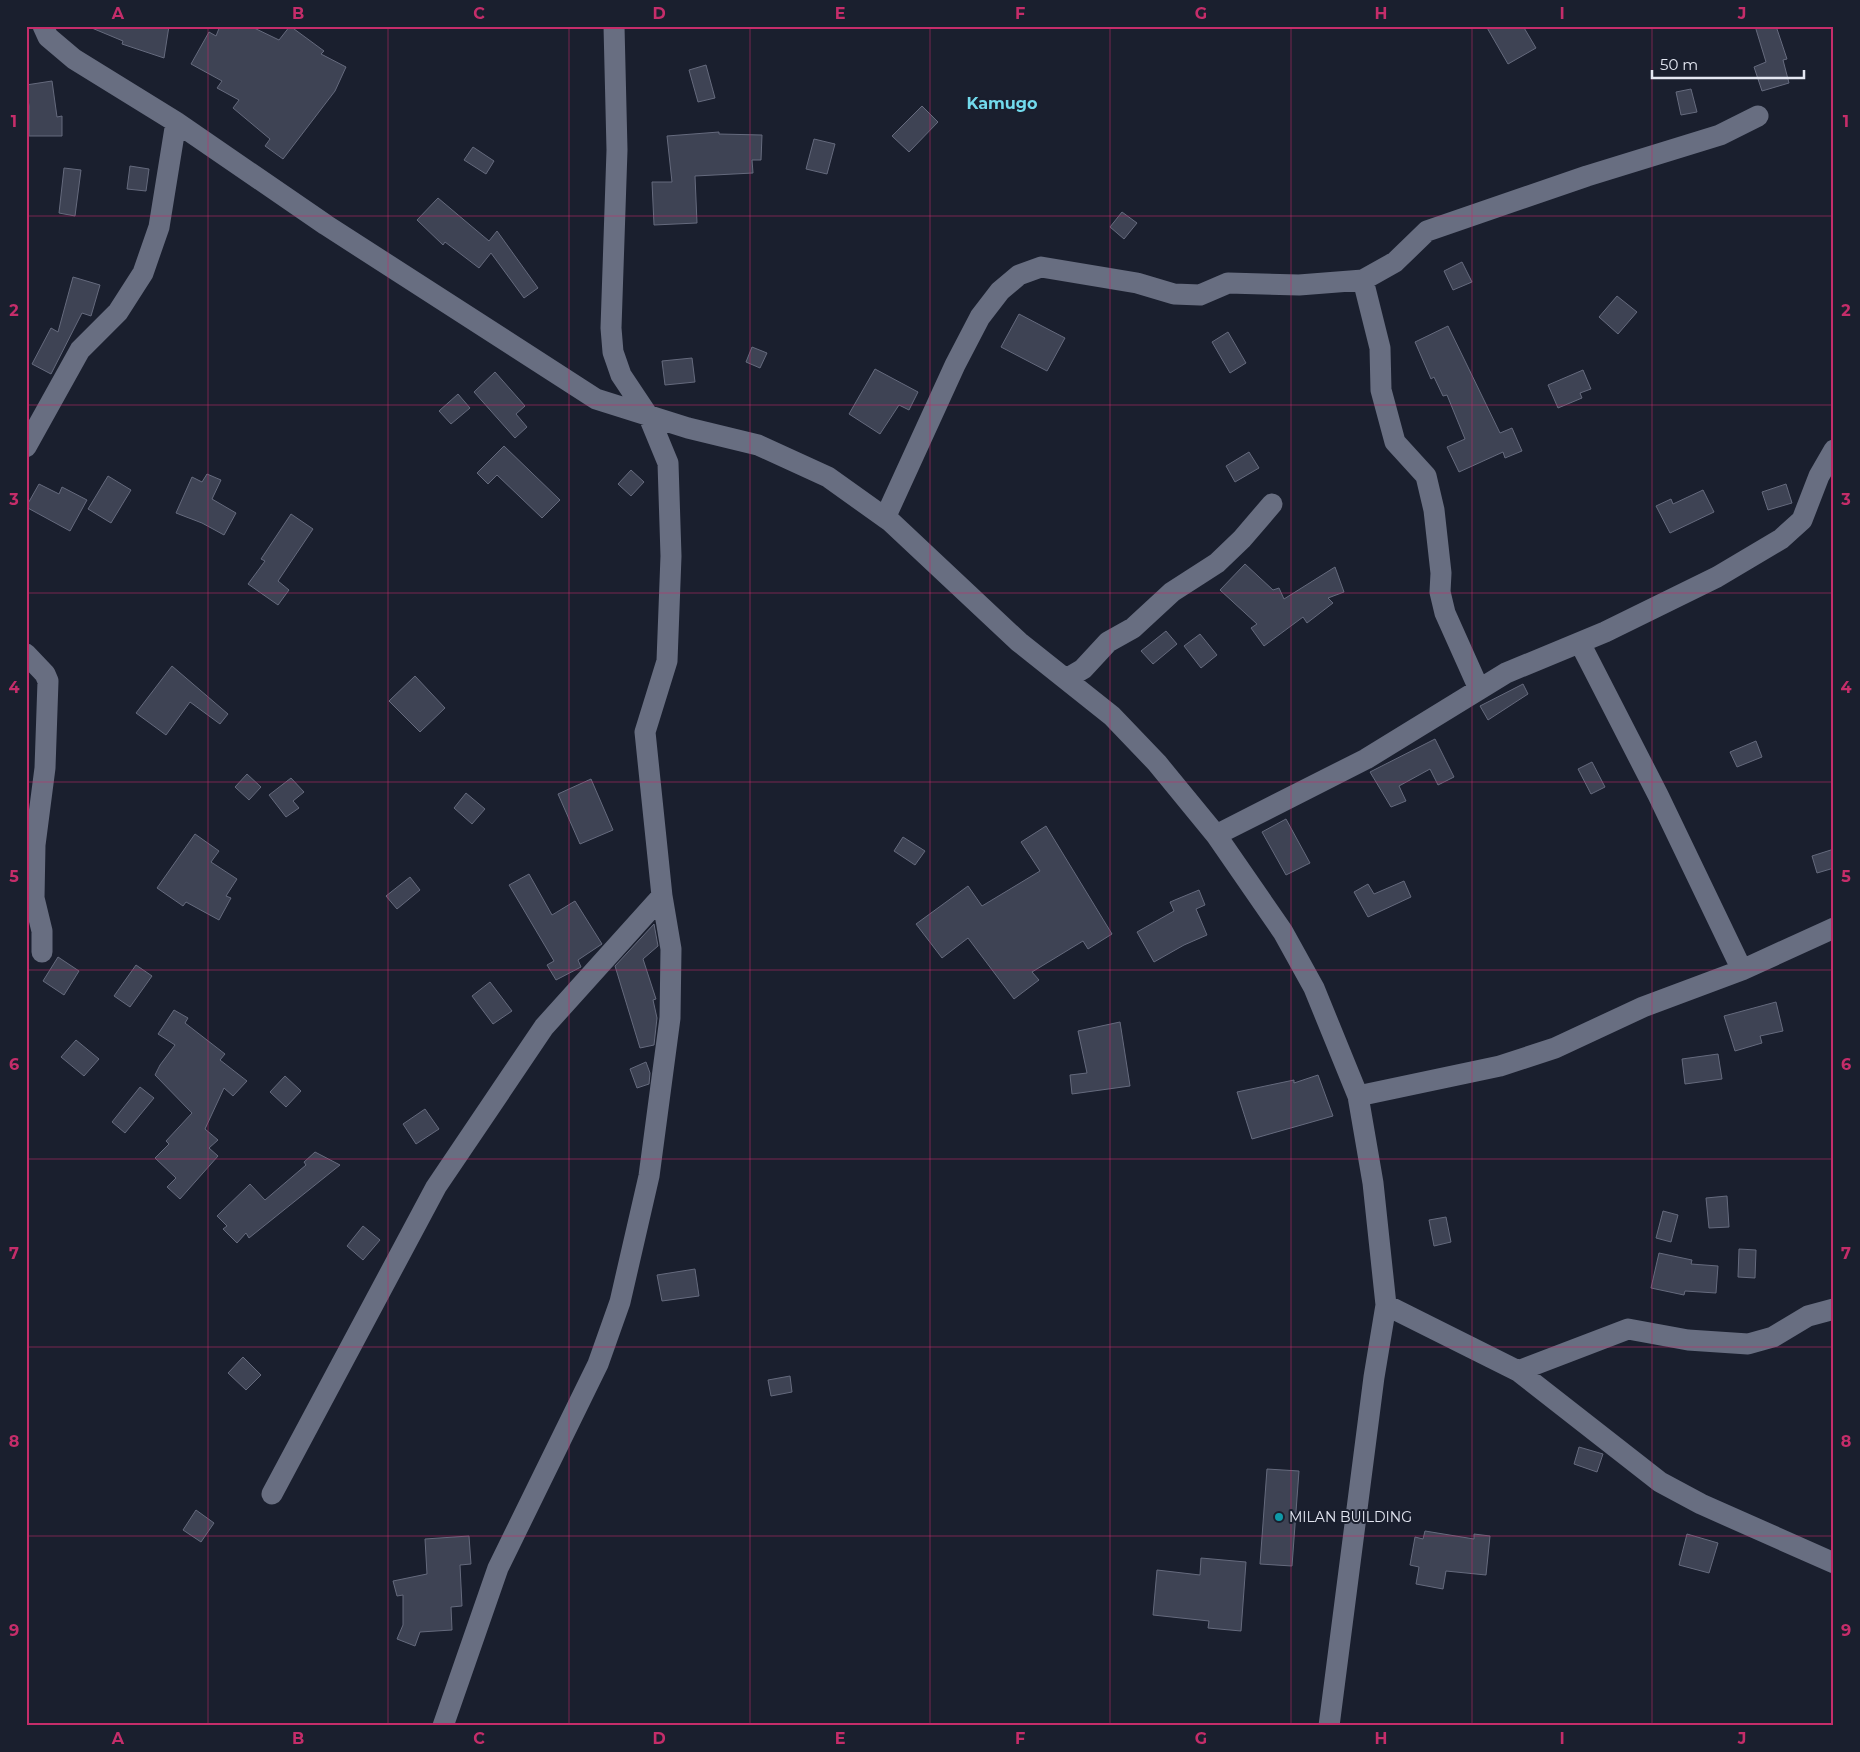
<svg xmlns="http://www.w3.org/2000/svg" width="1860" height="1752" viewBox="0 0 1860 1752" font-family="Montserrat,sans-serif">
<rect width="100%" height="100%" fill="#1a1f2e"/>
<path fill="#3e4354" stroke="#656a7d" d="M 87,26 L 169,26 L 164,58 L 122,44 L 123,41 Z
M 220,26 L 250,26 L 279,40 L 290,26 L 324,51 L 321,54 L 346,67 L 335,91 L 283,159 L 265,146 L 270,139 L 233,108 L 239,100 L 217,88 L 222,81 L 191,64 L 209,32 L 216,36 Z
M 1486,26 L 1523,26 L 1536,48 L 1508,64 Z
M 1755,26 L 1776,26 L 1787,59 L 1783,60 L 1789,83 L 1762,91 L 1754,67 L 1766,62 Z
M 706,65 L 715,98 L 698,102 L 689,70 Z
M 52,81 L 57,117 L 62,116 L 62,136 L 29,136 L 29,106 L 26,85 Z
M 1691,89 L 1697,112 L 1681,115 L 1676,92 Z
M 922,106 L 938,122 L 909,152 L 892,136 Z
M 719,132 L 719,134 L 762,135 L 761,160 L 752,160 L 753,173 L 695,176 L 697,223 L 654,225 L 652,182 L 672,182 L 667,136 Z
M 814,139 L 835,144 L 827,174 L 806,169 Z
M 473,147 L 494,161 L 486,174 L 464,160 Z
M 130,166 L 149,169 L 146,191 L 127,189 Z
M 64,168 L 81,170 L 75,216 L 59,213 Z
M 438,198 L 489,241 L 497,231 L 538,288 L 524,298 L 491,253 L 479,268 L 445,242 L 443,245 L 417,220 Z
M 1122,212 L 1137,223 L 1124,239 L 1110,227 Z
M 1462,262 L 1472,282 L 1453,290 L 1444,271 Z
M 73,277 L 100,285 L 91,316 L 82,313 L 51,374 L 32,364 L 51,328 L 58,332 Z
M 1617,296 L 1637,312 L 1618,334 L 1599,317 Z
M 1019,314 L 1065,338 L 1047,371 L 1001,347 Z
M 1448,326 L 1500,433 L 1512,428 L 1522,451 L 1505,458 L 1503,452 L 1459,472 L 1447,447 L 1465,439 L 1447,395 L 1443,396 L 1434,377 L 1431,379 L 1415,342 Z
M 1228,332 L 1246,363 L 1230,373 L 1212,342 Z
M 752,347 L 767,353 L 760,368 L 746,362 Z
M 692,358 L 695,382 L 665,385 L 662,361 Z
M 875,369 L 918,392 L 909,410 L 899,405 L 880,434 L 849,414 Z
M 1583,370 L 1591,389 L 1580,393 L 1582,398 L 1558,408 L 1548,385 Z
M 495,372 L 525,406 L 516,414 L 527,427 L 515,438 L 474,392 Z
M 458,394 L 470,408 L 451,424 L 439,411 Z
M 504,446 L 560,500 L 542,518 L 497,475 L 488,484 L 477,473 Z
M 1249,452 L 1259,468 L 1235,482 L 1226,466 Z
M 631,470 L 644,482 L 631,496 L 618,484 Z
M 207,474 L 221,480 L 212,499 L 236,513 L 224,535 L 202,523 L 176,513 L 192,477 L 202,482 Z
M 108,476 L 131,490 L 111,523 L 88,509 Z
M 39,484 L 59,494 L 62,487 L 87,500 L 70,531 L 26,507 Z
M 1786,484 L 1792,503 L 1768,510 L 1762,492 Z
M 1703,490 L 1714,512 L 1670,533 L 1656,506 L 1671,499 L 1673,504 Z
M 291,514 L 313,529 L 278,581 L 289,590 L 278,605 L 248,584 L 265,561 L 261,559 Z
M 1245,564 L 1273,590 L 1279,588 L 1284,599 L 1335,567 L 1344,592 L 1328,598 L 1333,603 L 1307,623 L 1303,617 L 1264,646 L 1251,628 L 1257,624 L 1220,590 Z
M 1166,631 L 1177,644 L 1153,664 L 1141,651 Z
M 1200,634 L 1217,655 L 1201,668 L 1184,646 Z
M 172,666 L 228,714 L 220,724 L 190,702 L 166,735 L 136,713 Z
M 415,676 L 445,708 L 420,732 L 389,701 Z
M 1523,684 L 1528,694 L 1488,720 L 1480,706 Z
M 1435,739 L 1454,777 L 1438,785 L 1430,769 L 1399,786 L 1406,801 L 1391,807 L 1370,772 Z
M 1756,741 L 1762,757 L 1737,767 L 1730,752 Z
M 1592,762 L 1605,787 L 1591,794 L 1578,769 Z
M 247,774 L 261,787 L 249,800 L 235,787 Z
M 291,778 L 304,792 L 293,801 L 299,808 L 286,817 L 269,795 Z
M 591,779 L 613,830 L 580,844 L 558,794 Z
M 466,793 L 485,809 L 472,824 L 454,808 Z
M 1286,819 L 1310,863 L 1286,875 L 1262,832 Z
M 1046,826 L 1112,934 L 1088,949 L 1083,941 L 1032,972 L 1039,980 L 1014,999 L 968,938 L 942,958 L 916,924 L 968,886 L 982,906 L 1040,871 L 1021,842 Z
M 195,834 L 219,851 L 211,862 L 237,879 L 226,896 L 231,898 L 219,920 L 186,902 L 183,906 L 157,888 Z
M 903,837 L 925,851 L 915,865 L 894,851 Z
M 1834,849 L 1834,868 L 1817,873 L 1812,856 Z
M 529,874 L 552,915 L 575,901 L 602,944 L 578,960 L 581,967 L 556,980 L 547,965 L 554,961 L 509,885 Z
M 410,877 L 420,890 L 397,909 L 386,896 Z
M 1404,881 L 1411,897 L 1368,917 L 1354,892 L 1368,884 L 1374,894 Z
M 1199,890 L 1205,905 L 1196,909 L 1207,935 L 1184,945 L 1154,962 L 1137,932 L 1174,911 L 1170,902 Z
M 654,924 L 658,946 L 643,959 L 656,999 L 653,1000 L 657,1018 L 654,1045 L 640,1048 L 615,966 Z
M 58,957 L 79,971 L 64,995 L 43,981 Z
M 136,965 L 152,976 L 130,1007 L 114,996 Z
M 490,982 L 512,1011 L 493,1024 L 472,996 Z
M 1776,1002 L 1783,1031 L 1760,1036 L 1762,1043 L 1735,1051 L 1724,1016 Z
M 174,1010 L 188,1018 L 185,1023 L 225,1054 L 220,1060 L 247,1081 L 233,1096 L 224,1088 L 205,1129 L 218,1140 L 209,1148 L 218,1156 L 180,1199 L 167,1187 L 176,1178 L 155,1158 L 169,1144 L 166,1141 L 192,1113 L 155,1075 L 160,1065 L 175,1045 L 158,1034 Z
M 1120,1022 L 1130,1086 L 1072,1094 L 1070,1075 L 1087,1073 L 1078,1031 Z
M 76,1040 L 99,1059 L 84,1076 L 61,1057 Z
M 1718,1054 L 1722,1079 L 1685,1084 L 1682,1059 Z
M 646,1062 L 650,1073 L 649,1084 L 637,1088 L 630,1069 Z
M 1318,1075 L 1333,1116 L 1252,1139 L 1237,1092 L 1294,1080 L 1294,1083 Z
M 285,1076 L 301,1091 L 286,1107 L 270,1092 Z
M 140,1087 L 154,1098 L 125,1133 L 112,1122 Z
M 425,1109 L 439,1129 L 416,1144 L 403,1124 Z
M 315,1152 L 340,1165 L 249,1238 L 246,1233 L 237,1243 L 223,1229 L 227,1226 L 217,1216 L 250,1184 L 265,1200 L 306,1165 L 304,1162 Z
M 1727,1196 L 1729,1227 L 1709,1228 L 1706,1198 Z
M 1663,1211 L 1678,1215 L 1671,1242 L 1656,1238 Z
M 1446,1217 L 1451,1242 L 1434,1246 L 1429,1220 Z
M 363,1226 L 380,1240 L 363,1260 L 347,1246 Z
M 1739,1249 L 1756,1250 L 1755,1278 L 1738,1277 Z
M 1659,1253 L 1692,1260 L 1691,1264 L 1718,1266 L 1716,1293 L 1685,1291 L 1684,1295 L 1651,1288 Z
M 695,1269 L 699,1296 L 662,1301 L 657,1275 Z
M 243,1357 L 261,1375 L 246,1390 L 228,1373 Z
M 790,1376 L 792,1392 L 771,1396 L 768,1380 Z
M 1579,1447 L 1603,1454 L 1597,1472 L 1574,1464 Z
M 1267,1469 L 1299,1471 L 1292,1566 L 1260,1564 Z
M 196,1510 L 214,1523 L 201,1542 L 183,1530 Z
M 1425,1531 L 1474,1539 L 1474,1534 L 1490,1536 L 1486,1575 L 1446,1571 L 1443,1589 L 1416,1584 L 1419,1567 L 1410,1565 L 1415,1537 L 1423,1539 Z
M 1687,1534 L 1718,1543 L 1709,1573 L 1679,1565 Z
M 469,1536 L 471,1564 L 460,1565 L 462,1606 L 451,1607 L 452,1630 L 420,1632 L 415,1646 L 397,1639 L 403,1625 L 403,1595 L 397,1596 L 393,1581 L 427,1574 L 425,1539 Z
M 1201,1558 L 1246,1562 L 1241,1631 L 1208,1628 L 1209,1621 L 1153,1615 L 1157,1570 L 1200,1575 Z"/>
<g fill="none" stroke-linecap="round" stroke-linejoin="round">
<path stroke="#686e81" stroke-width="21" d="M 43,26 L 48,37 L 74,59 L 176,122 L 326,225 L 596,399 L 688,428 L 758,445 L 828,477 L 891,522 L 1019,642 L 1112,716 L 1157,763 L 1216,835 L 1283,932 L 1314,988 L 1358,1096 L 1373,1183 L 1386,1305 L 1374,1377 L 1329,1726
M 1363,280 L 1380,348 L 1381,390 L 1395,442 L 1426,476 L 1434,510 L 1441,573 L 1440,592 L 1445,613 L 1479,689
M 26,447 L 80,350 L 118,312 L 143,273 L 159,227 L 176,122
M 885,518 L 955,365 L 980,317 L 1000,291 L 1019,275 L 1041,267 L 1137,283 L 1174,294 L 1200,295 L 1228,283 L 1299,285 L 1363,280 L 1395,262 L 1427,231 L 1587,176 L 1720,135 L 1758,116
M 1580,643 L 1658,795 L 1742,970
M 26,654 L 45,674 L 48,681 L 45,768 L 35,845 L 34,898 L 42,931 L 42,952
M 1066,679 L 1083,669 L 1108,642 L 1133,628 L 1172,592 L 1217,563 L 1242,539 L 1272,504
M 1216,835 L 1366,759 L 1506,673 L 1605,632 L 1717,577 L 1781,539 L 1802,520 L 1819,476 L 1834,450
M 1358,1096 L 1500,1066 L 1555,1048 L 1643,1007 L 1742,970 L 1834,928
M 1386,1305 L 1518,1371 L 1660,1482 L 1701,1504 L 1834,1563
M 1518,1371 L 1628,1329 L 1688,1340 L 1748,1344 L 1773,1337 L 1808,1316 L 1834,1309
M 272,1494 L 436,1187 L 544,1027 L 662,896
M 443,1726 L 498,1568 L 598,1364 L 620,1302 L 649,1176 L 670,1018 L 671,949 L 662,896 L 645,732 L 667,661 L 671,556 L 668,463 L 649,417 L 621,375 L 613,352 L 611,328 L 617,150 L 614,26"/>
</g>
<path fill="none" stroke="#c52d6a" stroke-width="1" stroke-opacity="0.55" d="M 208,26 L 208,1726M 388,26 L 388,1726M 569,26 L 569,1726M 750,26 L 750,1726M 930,26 L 930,1726M 1110,26 L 1110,1726M 1291,26 L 1291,1726M 1472,26 L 1472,1726M 1652,26 L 1652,1726M 26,216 L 1834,216M 26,405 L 1834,405M 26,593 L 1834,593M 26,782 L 1834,782M 26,970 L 1834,970M 26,1159 L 1834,1159M 26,1347 L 1834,1347M 26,1536 L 1834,1536"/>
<circle fill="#0f9aa8" stroke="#1a1f2e" stroke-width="2" cx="1279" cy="1517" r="5"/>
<g text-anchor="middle" stroke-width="4" stroke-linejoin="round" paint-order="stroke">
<g font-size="14" fill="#e4e7f2" stroke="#1a1f2e" text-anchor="start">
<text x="1289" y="1522">MILAN BUILDING</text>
</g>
<g font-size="16" font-weight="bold" fill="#72daec" stroke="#1a1f2e">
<text x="1002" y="109">Kamugo</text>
</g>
</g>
<rect width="1860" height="1752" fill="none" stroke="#1a1f2e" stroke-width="55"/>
<path d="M1652 70v8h152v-8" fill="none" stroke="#e4e7f2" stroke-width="2.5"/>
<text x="1660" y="70" font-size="15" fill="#e4e7f2" stroke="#1a1f2e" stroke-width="4" paint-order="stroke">50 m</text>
<rect x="28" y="28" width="1804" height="1696" fill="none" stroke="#c52d6a" stroke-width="2"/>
<g font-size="16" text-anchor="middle" font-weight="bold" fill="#c52d6a">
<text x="118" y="19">A</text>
<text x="298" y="19">B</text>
<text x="479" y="19">C</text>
<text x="659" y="19">D</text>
<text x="840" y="19">E</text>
<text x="1020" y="19">F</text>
<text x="1201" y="19">G</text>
<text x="1381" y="19">H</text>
<text x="1562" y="19">I</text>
<text x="1742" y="19">J</text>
<text x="14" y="127">1</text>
<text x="1846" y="127">1</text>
<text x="14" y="316">2</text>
<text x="1846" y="316">2</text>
<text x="14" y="505">3</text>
<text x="1846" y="505">3</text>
<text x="14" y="693">4</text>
<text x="1846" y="693">4</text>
<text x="14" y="882">5</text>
<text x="1846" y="882">5</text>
<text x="14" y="1070">6</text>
<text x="1846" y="1070">6</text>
<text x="14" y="1259">7</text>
<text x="1846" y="1259">7</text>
<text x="14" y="1447">8</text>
<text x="1846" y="1447">8</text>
<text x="14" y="1636">9</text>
<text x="1846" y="1636">9</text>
<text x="118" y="1744">A</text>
<text x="298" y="1744">B</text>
<text x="479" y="1744">C</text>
<text x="659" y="1744">D</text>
<text x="840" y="1744">E</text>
<text x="1020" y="1744">F</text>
<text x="1201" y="1744">G</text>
<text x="1381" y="1744">H</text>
<text x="1562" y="1744">I</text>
<text x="1742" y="1744">J</text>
</g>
</svg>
